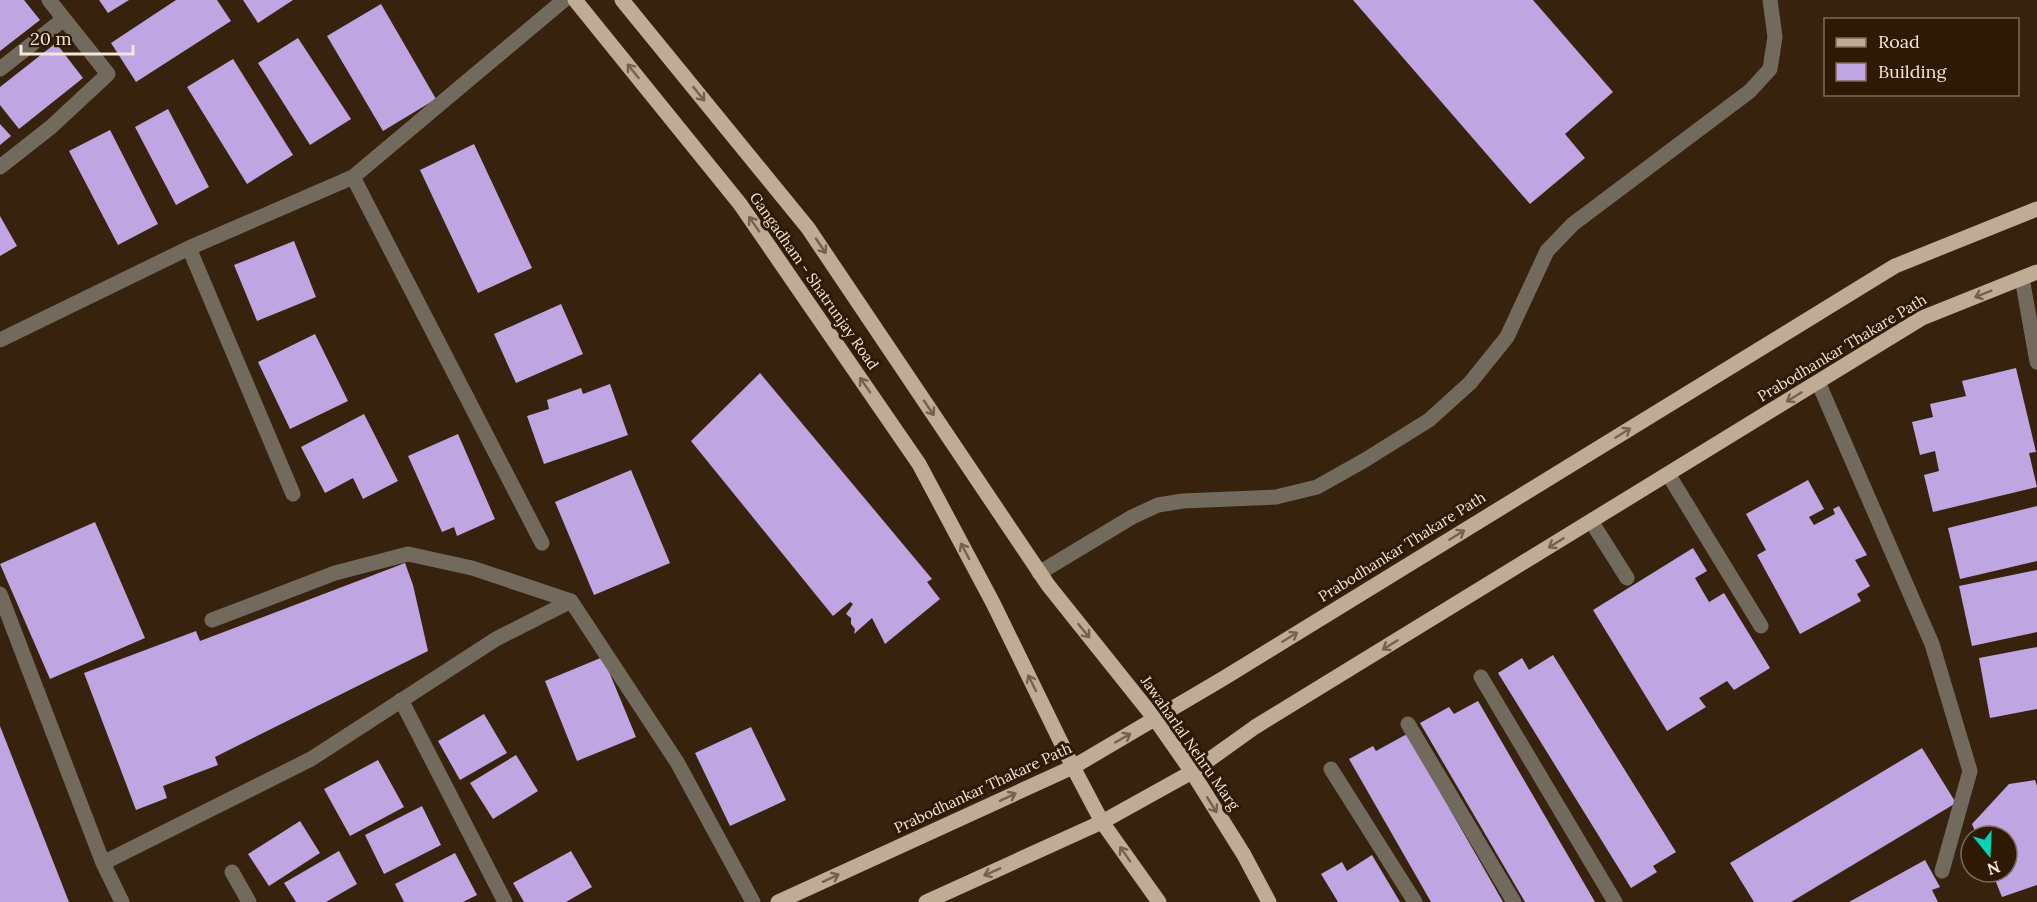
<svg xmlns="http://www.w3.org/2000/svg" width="2037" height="902" viewBox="0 0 2037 902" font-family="Lora,serif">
<rect width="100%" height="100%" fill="#37230d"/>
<path fill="#bfa5e2" d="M 0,0 L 24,0 L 40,20 L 0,51 Z
M 99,0 L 129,0 L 108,13 Z
M 176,0 L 217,0 L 231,21 L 136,82 L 111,43 Z
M 243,0 L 293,0 L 258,23 Z
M 1353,0 L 1533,0 L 1613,92 L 1565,134 L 1585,158 L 1530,204 Z
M 381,4 L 436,99 L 383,131 L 327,36 Z
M 298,38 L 351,119 L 310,145 L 258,63 Z
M 56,43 L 83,78 L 19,129 L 0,105 L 0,87 Z
M 233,59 L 293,155 L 247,184 L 187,87 Z
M 168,109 L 209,187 L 176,205 L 135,127 Z
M 0,124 L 11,136 L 0,145 Z
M 110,130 L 158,224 L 118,245 L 69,151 Z
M 474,144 L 532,268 L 478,293 L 420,170 Z
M 0,216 L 17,246 L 0,256 Z
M 294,241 L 316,297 L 257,321 L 234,265 Z
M 561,304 L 583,354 L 516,383 L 494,334 Z
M 315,334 L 348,401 L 290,429 L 258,362 Z
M 2016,368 L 2036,452 L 2029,453 L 2037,487 L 1933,512 L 1924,475 L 1939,471 L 1935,451 L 1920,455 L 1912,422 L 1933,417 L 1930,404 L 1966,396 L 1962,381 Z
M 760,373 L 932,579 L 927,582 L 940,599 L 885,644 L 872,618 L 854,634 L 855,629 L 851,624 L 851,618 L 846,614 L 853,604 L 850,602 L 833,616 L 691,441 Z
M 610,384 L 628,435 L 544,464 L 527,416 L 549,409 L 547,400 L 581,388 L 583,394 Z
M 364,414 L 398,481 L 363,499 L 353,478 L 325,493 L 301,447 Z
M 458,434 L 495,519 L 457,536 L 454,527 L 442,532 L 408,456 Z
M 631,470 L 670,563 L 594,595 L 555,502 Z
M 1808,480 L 1824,509 L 1809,517 L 1814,525 L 1835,514 L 1833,509 L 1839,506 L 1867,555 L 1855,560 L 1870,586 L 1857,594 L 1861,601 L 1800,634 L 1757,555 L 1766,550 L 1746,514 Z
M 2037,506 L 2037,561 L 1960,579 L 1948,528 Z
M 95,522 L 145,638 L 50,679 L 0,564 Z
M 1693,548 L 1707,571 L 1695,578 L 1709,602 L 1724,593 L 1770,668 L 1734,690 L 1727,681 L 1699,698 L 1706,707 L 1667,731 L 1593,610 Z
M 405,563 L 413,585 L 428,651 L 215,757 L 218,765 L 163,786 L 167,798 L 136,810 L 84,673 L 196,631 L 200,641 Z
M 2037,570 L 2037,632 L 1972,646 L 1959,586 Z
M 2037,647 L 2037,709 L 1990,718 L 1979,658 Z
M 1553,655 L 1676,852 L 1653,866 L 1657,872 L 1631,888 L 1498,673 L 1522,658 L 1529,670 Z
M 603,657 L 636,737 L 577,761 L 545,681 Z
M 1478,701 L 1595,902 L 1525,902 L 1420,723 L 1449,707 L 1454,714 Z
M 484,714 L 507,753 L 460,780 L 438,741 Z
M 0,726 L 69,902 L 0,902 Z
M 751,727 L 786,800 L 730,826 L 695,753 Z
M 1407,734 L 1503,902 L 1431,902 L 1349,759 L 1373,746 L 1376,751 Z
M 1922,748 L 1956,803 L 1791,902 L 1754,902 L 1730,863 Z
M 516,755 L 538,791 L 493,819 L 470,783 Z
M 378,760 L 404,807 L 350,836 L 324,789 Z
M 2035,780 L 2037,786 L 2037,885 L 2002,897 L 1992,872 L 2007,872 L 2007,836 L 1977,836 L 1972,824 L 2009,784 Z
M 422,806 L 441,845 L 384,874 L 365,835 Z
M 300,821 L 320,853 L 269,886 L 248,854 Z
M 339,851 L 357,884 L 326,902 L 296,902 L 284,883 Z
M 571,851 L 592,887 L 566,902 L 524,902 L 513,883 Z
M 455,853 L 477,895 L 463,902 L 404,902 L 395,884 Z
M 1372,855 L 1400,902 L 1338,902 L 1321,874 L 1342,862 L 1347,871 Z
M 1925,860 L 1940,887 L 1932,890 L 1938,902 L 1849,902 Z"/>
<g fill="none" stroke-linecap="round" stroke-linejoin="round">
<path stroke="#736a5e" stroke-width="15" d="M 0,69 L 64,19
M 0,167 L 51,127 L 108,74 L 49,0
M 353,177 L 542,543
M 189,248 L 293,494
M 2022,278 L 2037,362
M 0,340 L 189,248 L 353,177 L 564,0
M 1818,382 L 1932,644 L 1970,771 L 1942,871
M 1668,474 L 1761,626
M 1591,521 L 1627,578
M 1039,573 L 1132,517 L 1158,505 L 1183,501 L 1276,497 L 1317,487 L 1365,460 L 1429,420 L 1470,383 L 1507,337 L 1547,251 L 1573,224 L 1750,91 L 1770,69 L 1775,37 L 1770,0
M 0,594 L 103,863 L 122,902
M 212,620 L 335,573 L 408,554 L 472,568 L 571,601 L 677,762 L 753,902
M 1481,677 L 1615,902
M 401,700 L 505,902
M 1408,724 L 1514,902
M 1331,769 L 1415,902
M 103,863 L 311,759 L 496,639 L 571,601
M 232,872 L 249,902"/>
<path stroke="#beac94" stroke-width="15" d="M 575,0 L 740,204 L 919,464 L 993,603 L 1073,767 L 1102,822 L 1159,902
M 622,0 L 808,228 L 1048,585 L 1155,719 L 1192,772 L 1244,855 L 1269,902
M 778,902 L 1073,767 L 1224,678 L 1895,266 L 2037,209
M 926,902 L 1102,822 L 1192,772 L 1255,727 L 1922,318 L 2037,272"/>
</g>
<defs><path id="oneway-shaft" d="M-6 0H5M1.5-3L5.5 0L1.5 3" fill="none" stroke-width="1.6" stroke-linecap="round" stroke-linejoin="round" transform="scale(1.5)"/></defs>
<g stroke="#76624c">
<use href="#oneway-shaft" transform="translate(633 71) rotate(-129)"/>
<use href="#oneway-shaft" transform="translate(699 94) rotate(51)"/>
<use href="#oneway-shaft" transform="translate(754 224) rotate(-125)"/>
<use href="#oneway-shaft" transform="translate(821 246) rotate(56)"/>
<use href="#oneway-shaft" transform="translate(1983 294) rotate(158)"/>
<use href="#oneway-shaft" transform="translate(865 385) rotate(-125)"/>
<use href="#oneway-shaft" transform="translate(1794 397) rotate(148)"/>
<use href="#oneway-shaft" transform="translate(929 408) rotate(56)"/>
<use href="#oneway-shaft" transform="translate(1623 433) rotate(-32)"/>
<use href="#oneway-shaft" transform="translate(1457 535) rotate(-32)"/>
<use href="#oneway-shaft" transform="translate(1556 543) rotate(148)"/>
<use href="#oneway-shaft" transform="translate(965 551) rotate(-118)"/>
<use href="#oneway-shaft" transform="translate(1084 631) rotate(51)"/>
<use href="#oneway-shaft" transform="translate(1290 637) rotate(-32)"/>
<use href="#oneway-shaft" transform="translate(1390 645) rotate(148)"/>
<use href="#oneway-shaft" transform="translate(1032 683) rotate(-116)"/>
<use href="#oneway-shaft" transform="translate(1123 738) rotate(-30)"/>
<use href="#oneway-shaft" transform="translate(1008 797) rotate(-25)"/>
<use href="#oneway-shaft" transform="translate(1212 805) rotate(58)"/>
<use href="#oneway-shaft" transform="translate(1125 854) rotate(-125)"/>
<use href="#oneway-shaft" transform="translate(992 872) rotate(156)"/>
<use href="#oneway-shaft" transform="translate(831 878) rotate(-25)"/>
</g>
<g text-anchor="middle" stroke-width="6" stroke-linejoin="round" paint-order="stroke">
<g font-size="15" fill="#f4e6d9" stroke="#2d1904">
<text transform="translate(814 281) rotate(55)" y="5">Gangadham - Shatrunjay Road</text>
<text transform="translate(1842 348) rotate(-31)" y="5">Prabodhankar Thakare Path</text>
<text transform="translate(1402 547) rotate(-32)" y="5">Prabodhankar Thakare Path</text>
<text transform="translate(1190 743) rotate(55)" y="5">Jawaharlal Nehru Marg</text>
<text transform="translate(983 788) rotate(-25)" y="5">Prabodhankar Thakare Path</text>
</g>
</g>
<rect x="1824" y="18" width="195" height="78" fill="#2d1904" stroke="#7d6b59" stroke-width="1.5"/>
<rect x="1836" y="38" width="30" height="9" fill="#beac94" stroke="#7d6b59" stroke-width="1.5"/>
<text x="1878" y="48" font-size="18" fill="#f4e6d9">Road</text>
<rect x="1836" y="63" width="30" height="18" fill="#bfa5e2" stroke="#7d6b59" stroke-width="1.5"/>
<text x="1878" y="78" font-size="18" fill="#f4e6d9">Building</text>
<g transform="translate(1989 854) rotate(162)"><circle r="28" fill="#2d1904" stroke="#7d6b59" stroke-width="1.5"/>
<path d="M0-4.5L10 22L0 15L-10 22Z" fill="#00d5b7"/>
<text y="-9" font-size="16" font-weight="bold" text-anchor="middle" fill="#f4e6d9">N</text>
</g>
<path d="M21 45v9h112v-9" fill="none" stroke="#f4e6d9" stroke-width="3"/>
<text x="30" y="45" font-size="18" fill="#f4e6d9" stroke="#2d1904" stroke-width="4.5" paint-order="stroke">20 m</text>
</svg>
